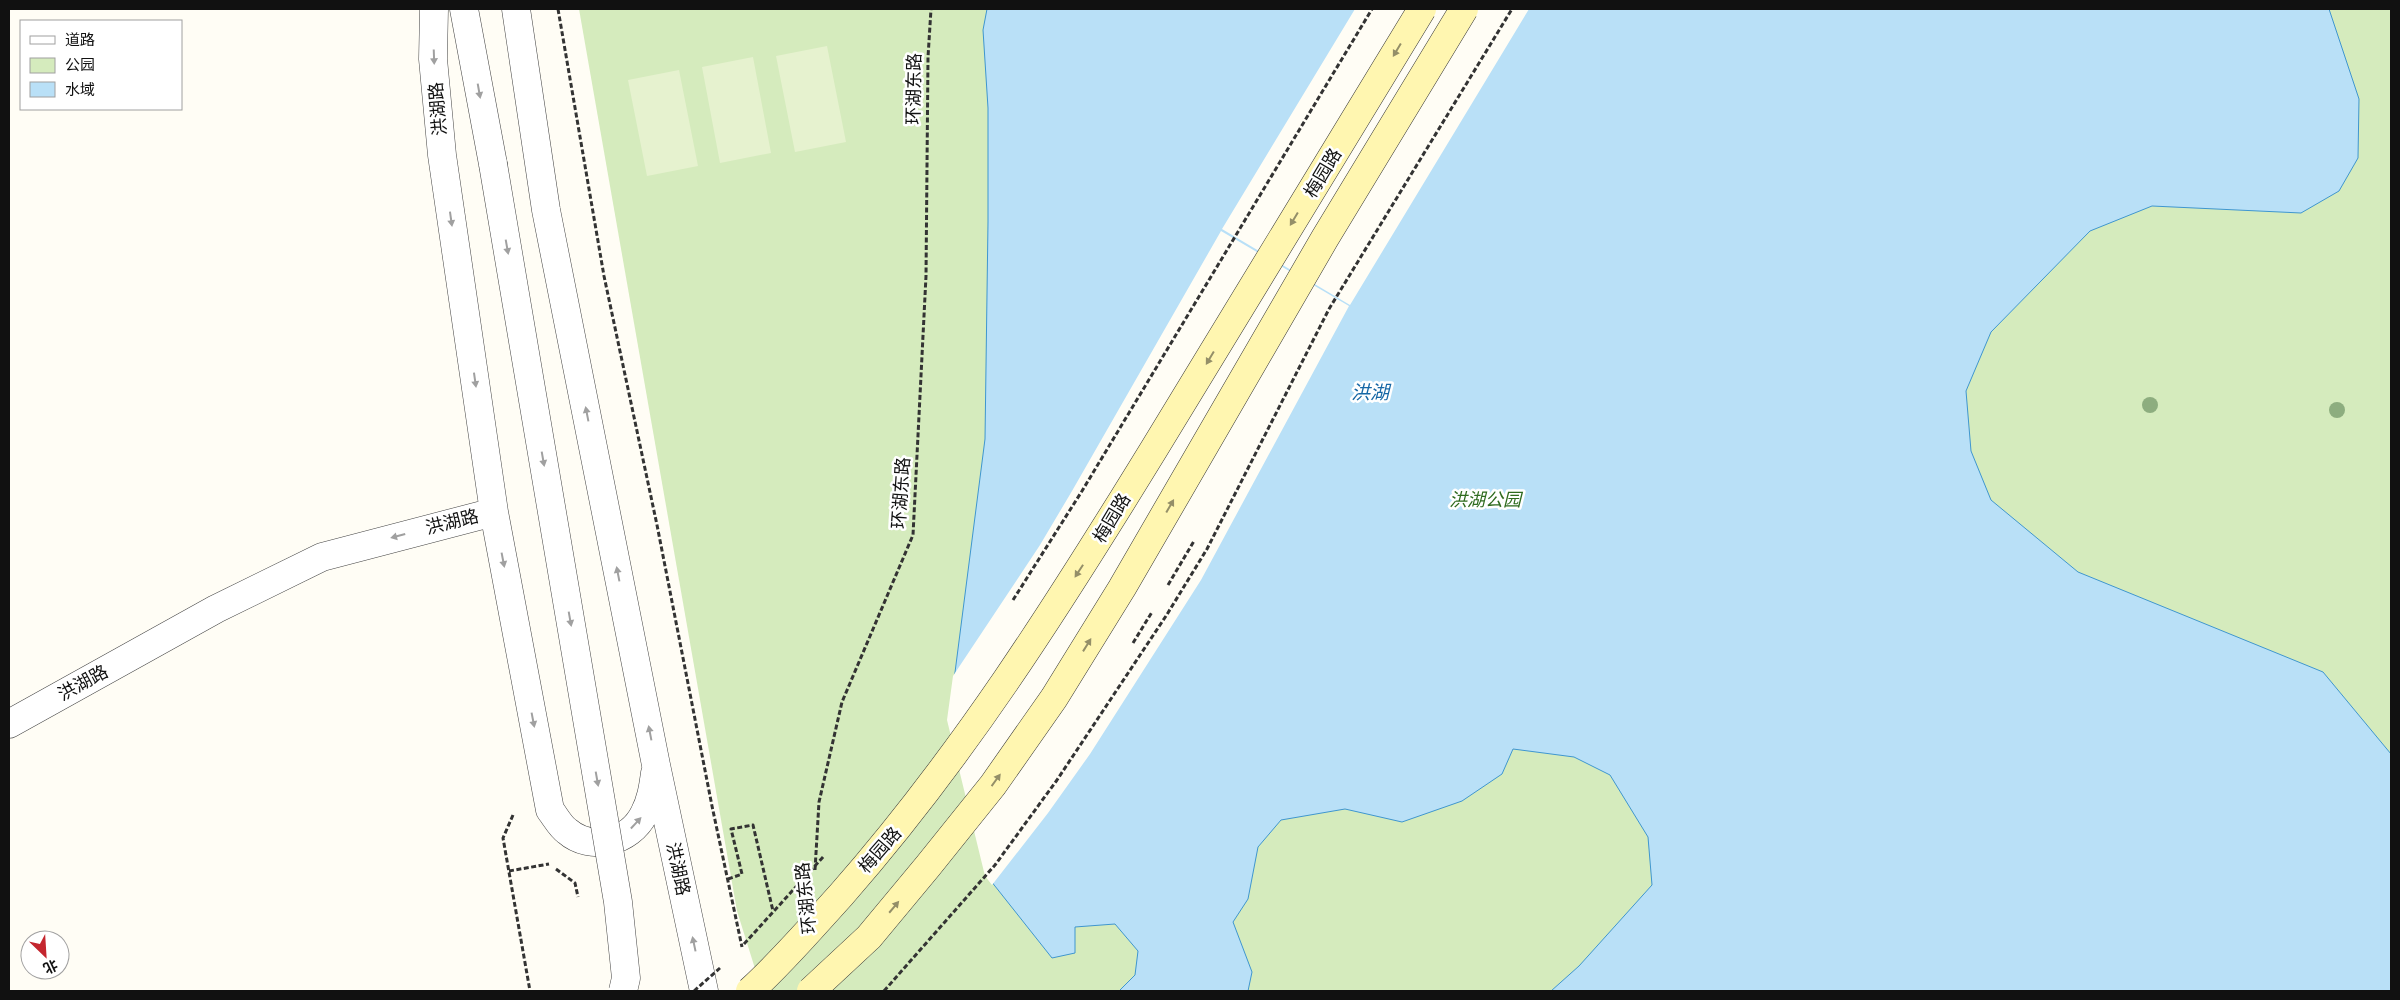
<svg xmlns="http://www.w3.org/2000/svg" width="2400" height="1000" viewBox="0 0 2400 1000" font-family="Literata,'Noto Sans SC',serif">
<rect width="100%" height="100%" fill="#fffdf5"/>
<path fill="#d5ebbd" d="M 579,9 L 2391,9 L 2391,991 L 762,991 L 737,911 Z"/>
<path fill="#e6f2cf" d="M 827,46 L 846,142 L 795,152 L 776,56 Z
M 753,57 L 771,153 L 720,163 L 702,67 Z
M 679,70 L 698,166 L 647,176 L 628,80 Z"/>
<path fill="#b9e0f7" stroke="#3f96cf" d="M 987,9 L 2329,9 L 2359,99 L 2358,158 L 2339,191 L 2301,213 L 2152,206 L 2090,231 L 1991,332 L 1966,391 L 1971,451 L 1991,500 L 2078,572 L 2323,672 L 2391,754 L 2391,991 L 1551,991 L 1579,966 L 1652,885 L 1648,837 L 1610,775 L 1574,757 L 1513,749 L 1502,774 L 1462,801 L 1402,822 L 1345,809 L 1281,820 L 1258,847 L 1248,899 L 1233,922 L 1252,972 L 1248,991 L 1119,991 L 1135,975 L 1138,951 L 1115,924 L 1075,927 L 1075,953 L 1052,958 L 987,876 L 949,719 L 985,439 L 988,222 L 988,108 L 983,30 Z"/>
<path fill="#fffdf5" d="M 1355,9 L 1529,9 L 1350,305 L 1222,229 Z
M 1221,231 L 1349,306 L 1201,580 L 1090,754 L 1048,813 L 992,885 L 985,876 L 947,720 L 953,676 L 1040,545 L 1072,491 Z"/>
<g fill="none" stroke-linecap="round" stroke-linejoin="round">
<defs>
<path id="tertiary" d="M 464,9 L 493,164
M 516,9 L 546,210 L 656,765 L 704,991
M 494,512 L 550,810 C 555,816 560,826 567,831 C 591,852 630,842 644,814 C 651,801 653,788 655,773
M 9,724 L 216,609 L 322,557 L 494,512 L 442,155 L 433,59 L 434,9"/>
</defs>
<use href="#tertiary" stroke="#444" stroke-width="29"/>
<path stroke="#333" stroke-width="3" stroke-dasharray="5 2.5" stroke-linecap="butt" d="M 558,9 L 604,276 L 657,525 L 712,806 L 742,947
M 1168,585 L 1194,541
M 1133,643 L 1152,612
M 513,815 L 503,838 L 530,991
M 556,869 L 575,883 L 578,897
M 815,870 L 819,802 L 842,702 L 913,535 L 926,276 L 928,57 L 931,9
M 509,871 L 549,864
M 728,879 L 742,874 L 731,829 L 753,825 L 773,911
M 884,991 L 995,865 L 1057,780 L 1166,616 L 1207,549 L 1329,309 L 1512,9"/>
<use href="#tertiary" stroke="#fff" stroke-width="28"/>
<defs>
<path id="tertiary-bridge" d="M 493,164 L 618,902 L 626,978 L 623,991"/>
<path id="secondary-bridge" d="M 750,991 C 783,961 811,928 841,895 C 963,756 1057,607 1154,449 C 1244,303 1333,156 1422,9
M 811,991 L 869,937 L 928,866 L 993,785 L 1054,698 L 1122,588 L 1325,238 L 1464,9"/>
</defs>
<use href="#tertiary-bridge" stroke="#444" stroke-width="29" stroke-linecap="butt"/>
<use href="#secondary-bridge" stroke="#333" stroke-width="29" stroke-linecap="butt"/>
<path stroke="#333" stroke-width="3" stroke-dasharray="5 2.5" stroke-linecap="butt" d="M 1013,600 L 1082,491 L 1372,9
M 744,944 L 824,856
M 694,991 L 720,968"/>
<use href="#tertiary-bridge" stroke="#fff" stroke-width="28"/>
<use href="#secondary-bridge" stroke="#fff6b0" stroke-width="28"/>
</g>
<g fill="#8dad7f">
<circle cx="2150" cy="405" r="8"/>
<circle cx="2337" cy="410" r="8"/>
</g>
<defs><path id="oneway-solid" d="M-6-.8H1V-3.2L6.5 0L1 3.2V.8H-6Z" transform="scale(1.25)"/></defs>
<g fill="#948f68">
<use href="#oneway-solid" transform="translate(1397 50) rotate(121)"/>
<use href="#oneway-solid" transform="translate(1294 219) rotate(121)"/>
<use href="#oneway-solid" transform="translate(1210 358) rotate(121)"/>
<use href="#oneway-solid" transform="translate(1170 506) rotate(-60)"/>
<use href="#oneway-solid" transform="translate(1079 571) rotate(123)"/>
<use href="#oneway-solid" transform="translate(1087 645) rotate(-58)"/>
<use href="#oneway-solid" transform="translate(996 780) rotate(-54)"/>
<use href="#oneway-solid" transform="translate(894 907) rotate(-50)"/>
</g>
<g fill="#a0a0a0">
<use href="#oneway-solid" transform="translate(434 57) rotate(88)"/>
<use href="#oneway-solid" transform="translate(479 91) rotate(80)"/>
<use href="#oneway-solid" transform="translate(451 219) rotate(82)"/>
<use href="#oneway-solid" transform="translate(507 247) rotate(80)"/>
<use href="#oneway-solid" transform="translate(475 380) rotate(82)"/>
<use href="#oneway-solid" transform="translate(587 414) rotate(-101)"/>
<use href="#oneway-solid" transform="translate(543 459) rotate(80)"/>
<use href="#oneway-solid" transform="translate(398 536) rotate(165)"/>
<use href="#oneway-solid" transform="translate(503 560) rotate(79)"/>
<use href="#oneway-solid" transform="translate(618 574) rotate(-101)"/>
<use href="#oneway-solid" transform="translate(570 619) rotate(80)"/>
<use href="#oneway-solid" transform="translate(533 720) rotate(79)"/>
<use href="#oneway-solid" transform="translate(650 733) rotate(-101)"/>
<use href="#oneway-solid" transform="translate(597 779) rotate(80)"/>
<use href="#oneway-solid" transform="translate(636 823) rotate(-47)"/>
<use href="#oneway-solid" transform="translate(694 944) rotate(-102)"/>
</g>
<g text-anchor="middle" stroke-width="5" stroke-linejoin="round" paint-order="stroke">
<g font-size="18" fill="#111" stroke="#fff">
<text transform="translate(914 89) rotate(-89)" y="6">环湖东路</text>
<text transform="translate(438 109) rotate(-95)" y="6">洪湖路</text>
<text transform="translate(1323 173) rotate(-59)" y="6">梅园路</text>
<text transform="translate(901 493) rotate(-86)" y="6">环湖东路</text>
<text transform="translate(1112 518) rotate(-59)" y="6">梅园路</text>
<text transform="translate(452 522) rotate(-14)" y="6">洪湖路</text>
<text transform="translate(83 683) rotate(-29)" y="6">洪湖路</text>
<text transform="translate(880 850) rotate(-49)" y="6">梅园路</text>
<text transform="translate(678 869) rotate(78)" y="6">洪湖路</text>
<text transform="translate(806 898) rotate(-96)" y="6">环湖东路</text>
</g>
<g font-size="18" font-style="italic" fill="#2f6b1f" stroke="#fff">
<text x="1485" y="506">洪湖公园</text>
</g>
<g font-size="19" font-style="italic" fill="#1768a6" stroke="#fff">
<text x="1370" y="399">洪湖</text>
</g>
</g>
<rect width="2400" height="1000" fill="none" stroke="#111111" stroke-width="20"/>
<rect x="20" y="20" width="162" height="90" fill="#ffffff" stroke="#a0a0a0"/>
<rect x="30" y="36" width="25" height="8" fill="#ffffff" stroke="#a0a0a0"/>
<text x="65" y="45" font-size="15" fill="#111111">道路</text>
<rect x="30" y="58" width="25" height="15" fill="#d5ebbd" stroke="#a0a0a0"/>
<text x="65" y="70" font-size="15" fill="#111111">公园</text>
<rect x="30" y="82" width="25" height="15" fill="#b9e0f7" stroke="#a0a0a0"/>
<text x="65" y="95" font-size="15" fill="#111111">水域</text>
<g transform="translate(45 955) rotate(155)"><circle r="24" fill="#ffffff" stroke="#a0a0a0"/>
<path d="M0-4L9 19L0 12L-9 19Z" fill="#c4262e"/>
<text y="-8" font-size="14" font-weight="bold" text-anchor="middle" fill="#111111">北</text>
</g>
</svg>
